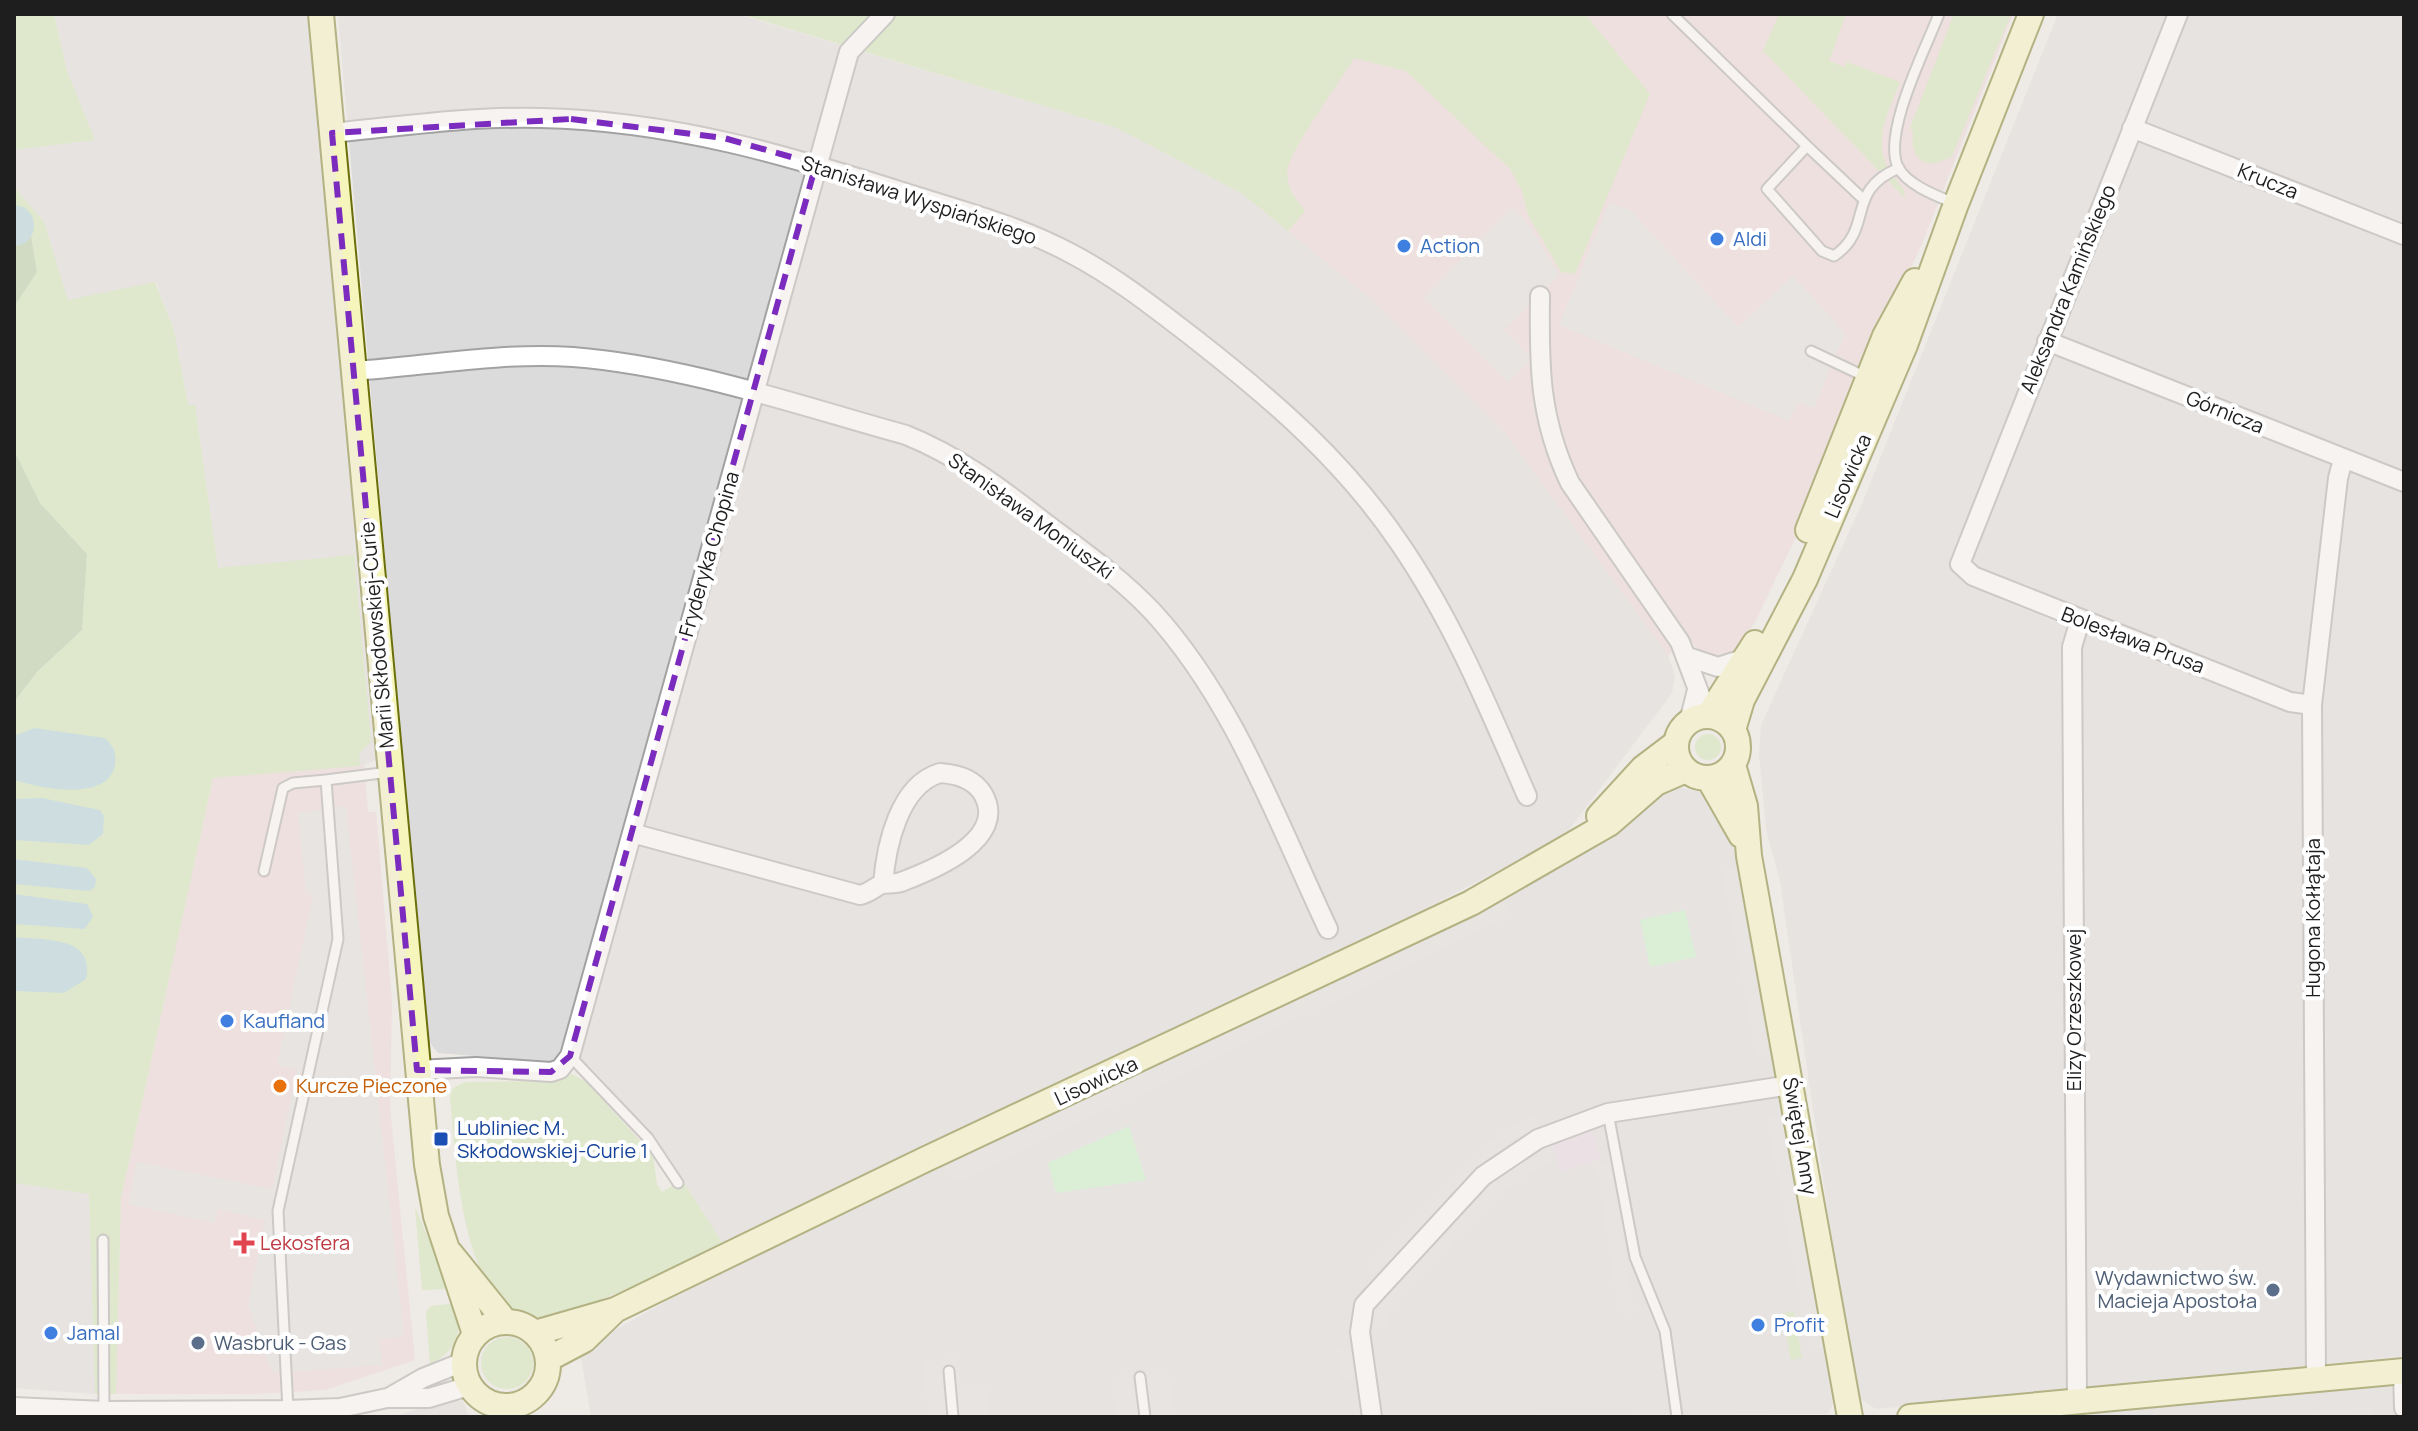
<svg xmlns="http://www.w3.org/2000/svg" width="2418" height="1431" viewBox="0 0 2418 1431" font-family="Manrope,sans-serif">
<rect width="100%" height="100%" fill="#eeeae5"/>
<path fill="#dcdbdb" d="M 54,14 L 310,14 L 377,760 L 360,766 L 213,778 L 359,754 L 354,555 L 218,569 L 195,406 L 188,406 L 174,330 L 156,282 L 68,301 L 44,222 L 14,187 L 14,150 L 95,140 L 67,71 Z
M 338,14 L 740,15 L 1117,128 L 1241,193 L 1370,298 L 1503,430 L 1668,655 L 1675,676 L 1672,693 L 1569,830 L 1533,853 L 1424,909 L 722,1242 L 654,1136 L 589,1065 L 438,1053 L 427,1039 Z
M 2058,14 L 2404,14 L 2404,1356 L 1876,1409 L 1860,1399 L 1835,1262 L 1780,881 L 1766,829 L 1759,753 L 1761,725 L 1864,499 Z
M 1671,786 L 1712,794 L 1733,829 L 1834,1391 L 1835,1401 L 1827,1414 L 591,1417 L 580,1352 L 599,1339 L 669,1300 L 913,1178 L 1520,890 L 1601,839 Z
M 14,1183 L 89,1193 L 95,1394 L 14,1388 Z
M 2404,1385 L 2404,1417 L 2036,1417 L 2120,1409 Z
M 447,1401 L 463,1401 L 469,1417 L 391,1417 Z"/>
<path fill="#eed5d5" d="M 1585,14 L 2013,14 L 1921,246 L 1874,344 L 1795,539 L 1754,624 L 1729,659 L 1704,656 L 1690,640 L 1668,655 L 1503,430 L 1370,298 L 1241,193 L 1376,26 L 1649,94 Z
M 364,765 L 368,812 L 376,812 L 392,1001 L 390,1108 L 415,1360 L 325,1390 L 252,1394 L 116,1394 L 121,1198 L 213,778 Z"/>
<path fill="#e7d7e5" d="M 1592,1130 L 1601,1159 L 1561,1172 L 1552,1143 Z"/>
<path fill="#cce6ad" d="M 14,14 L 54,14 L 67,71 L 95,140 L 14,150 Z
M 740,14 L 1585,14 L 1650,94 L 1575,274 L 1561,272 L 1528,215 L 1522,191 L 1510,169 L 1406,71 L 1354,58 C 1340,82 1289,151 1287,172 C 1287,189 1296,199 1305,211 L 1288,231 L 1241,193 L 1117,128 Z
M 1779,14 L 1846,14 L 1829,61 L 1844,67 L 1847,62 L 1900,82 C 1889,111 1871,142 1890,172 C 1896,182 1905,186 1905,198 L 1763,51 Z
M 1954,14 L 2011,14 L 1952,156 C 1927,171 1910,162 1913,132 L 1910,128 Z
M 14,187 L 44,222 L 68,300 L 155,282 L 174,330 L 188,405 L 195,405 L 218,568 L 354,555 L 371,741 L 359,754 L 360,766 L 213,778 L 121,1198 L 116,1394 L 95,1394 L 89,1194 L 14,1183 L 14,702 L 37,672 L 82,630 L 87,554 L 40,503 L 14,450 L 14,307 L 37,272 L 30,229 L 14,207 Z
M1695 747a13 13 0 1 1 26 0a13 13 0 1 1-26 0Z
M 572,1074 L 586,1082 L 653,1155 L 657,1184 L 662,1192 L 682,1180 L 722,1242 C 678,1265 636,1286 590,1304 C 576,1310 559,1319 544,1320 C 460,1322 456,1154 450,1097 L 453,1088 L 465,1082 L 556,1081 Z
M 415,1207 L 450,1289 L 422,1290 Z
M 457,1303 C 462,1331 458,1351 430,1364 L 426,1312 L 431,1306 Z
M 1794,1312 L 1802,1358 L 1791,1360 L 1783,1313 Z
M481 1363a26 26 0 1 1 52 0a26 26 0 1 1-52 0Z"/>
<path fill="#adcb9b" d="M 14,207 L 30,229 L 37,272 L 14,307 Z
M 14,450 L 40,503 L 87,554 L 82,630 L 37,672 L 14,702 Z"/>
<path fill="#c4f6c5" d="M 1685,910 L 1696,957 L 1650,967 L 1640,920 Z
M 1129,1126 L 1146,1180 L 1056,1193 L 1048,1163 Z"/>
<path fill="#dedede" d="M 1609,203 L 1630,210 L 1738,327 L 1793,276 L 1845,333 L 1814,408 L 1797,402 L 1789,421 L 1559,325 Z
M 1512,207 L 1529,225 L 1559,275 L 1504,329 L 1532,359 L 1508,382 L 1424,297 Z
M 346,806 L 404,1336 L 379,1339 L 382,1365 L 272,1373 L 248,1305 L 265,1220 L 218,1209 L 214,1223 L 128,1204 L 137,1162 L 272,1189 L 297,1069 L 277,1065 L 313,896 L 306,892 L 298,813 Z
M 1735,866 L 1769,1055 L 1756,1055 L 1722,871 Z
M 1504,899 L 1512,916 L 955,1183 L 947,1165 Z
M 1532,1114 L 1539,1125 L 1487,1159 L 1376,1274 L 1367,1264 L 1479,1148 Z
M 1781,1114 L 1823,1348 L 1809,1351 L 1767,1117 Z
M 1547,1144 L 1554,1159 L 1501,1192 L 1398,1301 L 1390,1315 L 1388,1331 L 1373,1328 L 1377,1308 L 1386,1293 L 1492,1179 Z
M 1596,1163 L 1612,1165 L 1635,1316 L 1618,1311 Z
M 1337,1346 L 1354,1351 L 1359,1384 L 1342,1381 Z
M 957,1357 L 961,1384 L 985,1382 L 989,1417 L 929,1417 L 922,1362 Z
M 1168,1368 L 1175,1417 L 1116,1417 L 1111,1376 Z
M 2373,1406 L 2373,1417 L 2307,1417 L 2307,1413 Z"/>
<path fill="#a7d1da" d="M 34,728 L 105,738 C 113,745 117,753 115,765 C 107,803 40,788 14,780 L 14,736 Z
M 42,798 L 100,810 L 104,816 L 103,834 L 89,845 L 14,840 L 14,799 Z
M 14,859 L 87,868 L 96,879 L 95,887 L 89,891 L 14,884 Z
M 14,894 L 87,904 L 93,916 L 85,929 L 14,924 Z
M 14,937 C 44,940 96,936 86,979 L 64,993 L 14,991 Z"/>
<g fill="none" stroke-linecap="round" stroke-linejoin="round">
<path stroke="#a7d1da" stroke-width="40" d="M 14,225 L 14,226"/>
<defs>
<path id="lane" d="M 1672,14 L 1807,146
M 1939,14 C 1926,48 1882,133 1898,167 C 1907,185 1937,196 1954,203
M 1862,198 L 1807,146 L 1767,189 L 1822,251 L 1834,256 C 1875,228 1844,191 1899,168
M 1811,351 L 1866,377
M 264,871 L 283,788 L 293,783 L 326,780
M 570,1056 L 648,1138 L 678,1183
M 1608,1113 L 1635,1257 L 1665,1331 L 1677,1417
M 103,1240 L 104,1411
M 949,1371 L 953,1417
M 1140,1377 L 1145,1417
M 288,1410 L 278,1211 L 338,939 L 326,780 L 389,772"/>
<path id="street" d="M 2178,14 L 1960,564 L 1973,576 L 2290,702 L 2312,705
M 2132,128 L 2404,235
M 332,133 C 401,126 472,116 541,118 C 673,121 787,155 912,195 C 966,212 1022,227 1072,254 C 1116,277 1156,309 1195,339 C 1273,400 1344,461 1400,544 C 1454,623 1489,709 1527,796
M 1540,296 C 1539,366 1539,418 1570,483 L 1680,642 L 1708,716
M 2047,341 L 2404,482
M 354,371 C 426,366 501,352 573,357 C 686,366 797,405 906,435 C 956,455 1001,488 1044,522 C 1081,550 1120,577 1152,611 C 1234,700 1277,821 1328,929
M 1688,657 L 1718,667 L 1746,658
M 1689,722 L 1697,690
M 632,833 L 860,895 C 869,893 875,887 882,884 C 888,883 895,884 901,882 C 933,870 1009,839 983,794 C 974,779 956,774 940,773 C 899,785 886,846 883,884
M 417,1070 L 476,1067 L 551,1072 L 560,1069 L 570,1056 L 849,52 L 885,14
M 2403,1371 L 2404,1408
M 2316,1379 L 2312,705 L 2338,478 L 2343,460
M 390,1397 L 423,1378 L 463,1362
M 2077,1400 L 2072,647 L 2080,620
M 14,1407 L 104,1411 L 288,1410 L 340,1408 L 387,1398 L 429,1398 L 469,1386
M 1372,1417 L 1360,1332 L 1364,1305 L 1483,1176 L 1538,1139 L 1608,1113 L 1791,1085"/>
<path id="secondary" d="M 321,14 L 427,1165 L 436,1216 L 475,1334
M 1808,530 L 1885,336 L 1915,281
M 1708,716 L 1755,643
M1676 747a31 31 0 1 1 62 0a31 31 0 1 1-62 0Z
M 1733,730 L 1742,700 L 1805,579 L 1905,345 L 1956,204 L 2031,14
M 1733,765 L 1745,806 L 1749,856 L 1850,1417
M 1709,779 L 1741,835
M 1599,816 L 1643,768 L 1676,743
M 451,1254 L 505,1321
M464 1364a42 42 0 1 1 84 0a42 42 0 1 1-84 0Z
M 535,1333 L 615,1310 L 924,1160 L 1471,903 L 1610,823 L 1656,783 L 1686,770
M 548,1359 L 584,1340 L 614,1311
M 1910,1417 L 2404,1371"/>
</defs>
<use href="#lane" stroke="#a2a2a2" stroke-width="13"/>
<use href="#street" stroke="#a2a2a2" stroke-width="22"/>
<use href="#secondary" stroke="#6a6f0b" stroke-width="28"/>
<use href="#lane" stroke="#fff" stroke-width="9"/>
<use href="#street" stroke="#fff" stroke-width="18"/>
<use href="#secondary" stroke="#f6f5bb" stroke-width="24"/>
</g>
<path d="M0 0H2418V1431H0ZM 571,119 L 724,138 L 816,164 L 570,1056 L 551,1072 L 417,1070 L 332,133 Z" fill="#eeeae5" fill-opacity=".55" fill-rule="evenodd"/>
<path fill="none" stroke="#7b2cbf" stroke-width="6" stroke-dasharray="16 10" stroke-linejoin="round" d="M 571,119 L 724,138 L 816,164 L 570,1056 L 551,1072 L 417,1070 L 332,133 Z"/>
<g fill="#3f7fe0" stroke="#fff" stroke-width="3">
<circle cx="1717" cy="239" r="8"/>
<circle cx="1404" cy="246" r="8"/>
<circle cx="227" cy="1021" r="8"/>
<circle cx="1758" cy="1325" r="8"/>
<circle cx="51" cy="1333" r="8"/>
</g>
<circle fill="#e8710a" stroke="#fff" stroke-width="3" cx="280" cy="1086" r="8"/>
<rect fill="#1a4fb4" stroke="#fff" stroke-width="3" x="433" y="1131" width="16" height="16" rx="4"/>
<path fill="#e0444e" stroke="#fff" stroke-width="3" d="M240 1231h8v8h8v8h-8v8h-8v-8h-8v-8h8z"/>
<g fill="#5c6f8a" stroke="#fff" stroke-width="3">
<circle cx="2273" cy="1290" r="8"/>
<circle cx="198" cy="1343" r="8"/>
</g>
<g text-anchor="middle" stroke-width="8" stroke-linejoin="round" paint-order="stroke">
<g font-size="20" fill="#1e1e1e" stroke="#fff">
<text transform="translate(2268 181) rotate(22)" y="7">Krucza</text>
<text transform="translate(919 200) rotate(18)" y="7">Stanisława Wyspiańskiego</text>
<text transform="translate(2068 289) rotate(-68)" y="7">Aleksandra Kamińskiego</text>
<text transform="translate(2225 412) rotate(22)" y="7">Górnicza</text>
<text transform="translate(1848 476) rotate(-67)" y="7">Lisowicka</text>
<text transform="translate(1031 516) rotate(36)" y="7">Stanisława Moniuszki</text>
<text transform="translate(709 554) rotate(-74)" y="7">Fryderyka Chopina</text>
<text transform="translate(377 635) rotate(-95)" y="7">Marii Skłodowskiej-Curie</text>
<text transform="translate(2133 640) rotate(21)" y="7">Bolesława Prusa</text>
<text transform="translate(2313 918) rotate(-90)" y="7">Hugona Kołłątaja</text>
<text transform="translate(2074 1010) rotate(-90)" y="7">Elizy Orzeszkowej</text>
<text transform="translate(1096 1081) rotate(-25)" y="7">Lisowicka</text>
<text transform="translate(1800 1136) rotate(80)" y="7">Świętej Anny</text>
</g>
<g font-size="20" fill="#366cbe" stroke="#fff" text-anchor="start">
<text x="1733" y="246">Aldi</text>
<text x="1420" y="253">Action</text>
<text x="243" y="1028">Kaufland</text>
<text x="1774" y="1332">Profit</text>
<text x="67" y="1340">Jamal</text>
</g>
<g font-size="20" fill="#c56008" stroke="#fff" text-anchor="start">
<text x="296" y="1093">Kurcze Pieczone</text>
</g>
<g font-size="20" fill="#164399" stroke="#fff" text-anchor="start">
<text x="457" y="1135">Lubliniec M.<tspan x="457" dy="23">Skłodowskiej-Curie 1</tspan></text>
</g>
<g font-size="20" fill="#be3a42" stroke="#fff" text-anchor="start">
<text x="260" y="1250">Lekosfera</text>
</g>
<g font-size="20" fill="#4e5e75" stroke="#fff" text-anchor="end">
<text x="2257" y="1285">Wydawnictwo św.<tspan x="2257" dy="23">Macieja Apostoła</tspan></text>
<text x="214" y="1350" text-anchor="start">Wasbruk - Gas</text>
</g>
</g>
<rect width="2418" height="1431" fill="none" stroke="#1e1e1e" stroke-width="32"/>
</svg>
